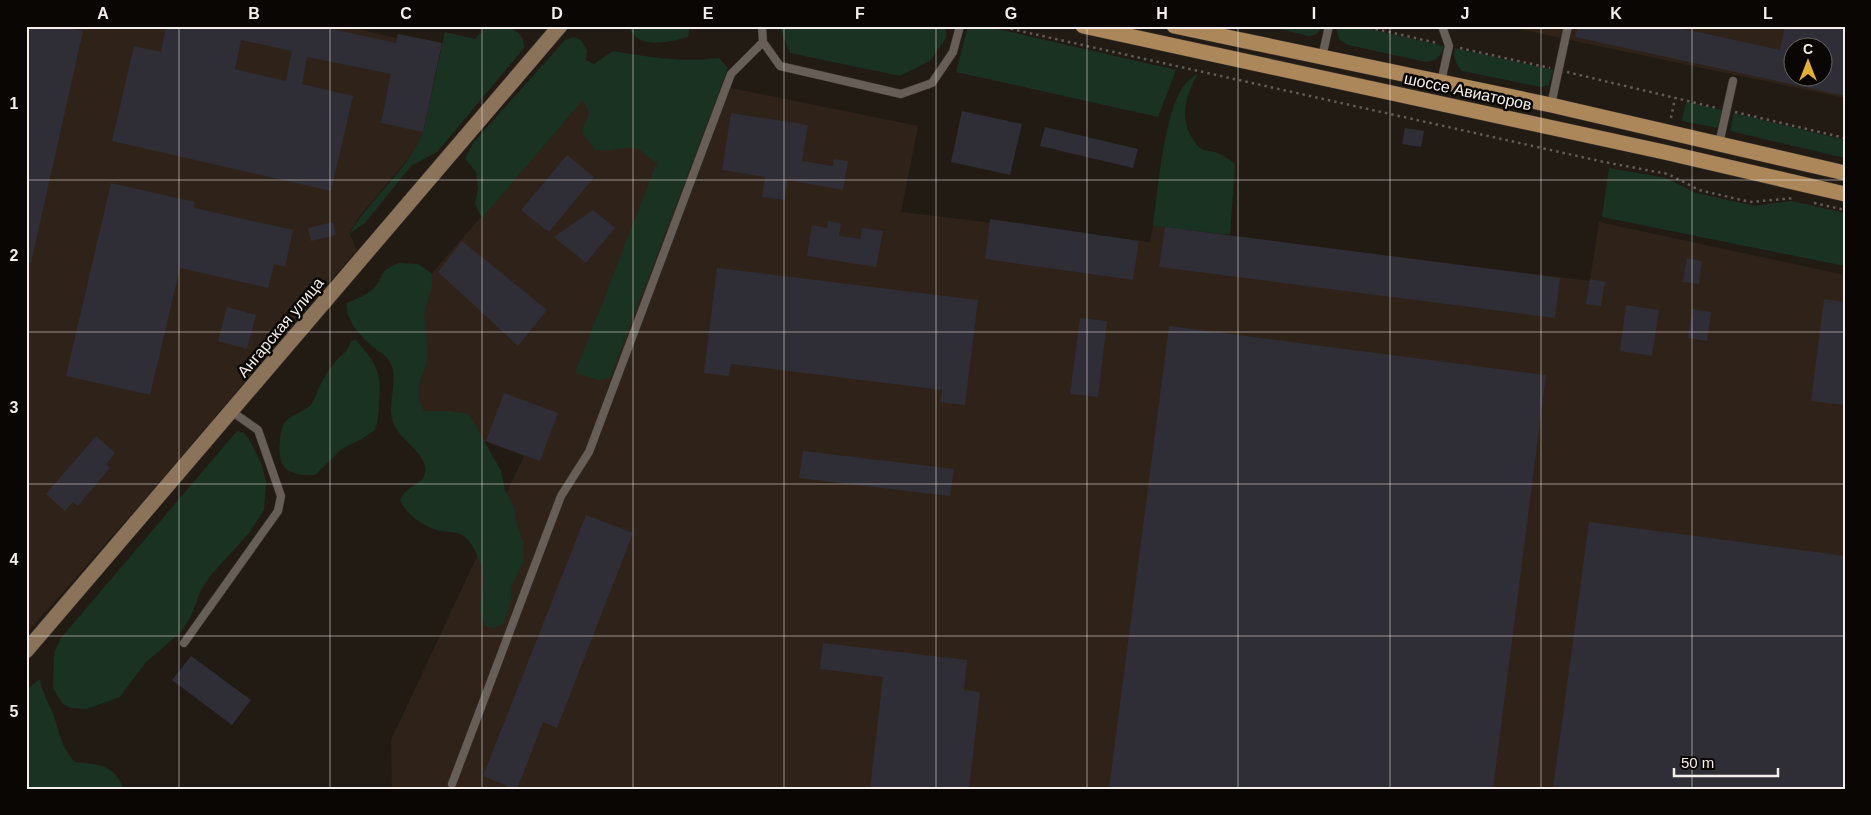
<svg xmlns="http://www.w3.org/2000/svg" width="1871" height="815" viewBox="0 0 1871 815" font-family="Helvetica,sans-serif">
<rect width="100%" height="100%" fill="#221b14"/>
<path fill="#2f2319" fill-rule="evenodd" d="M 26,26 L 345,26 L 396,38 L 398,34 L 442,43 L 423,132 L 417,148 L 358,218 L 349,233 L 357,250 L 145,499 L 26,634 Z
M 1507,26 L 1845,26 L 1845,98 L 1565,39 ZM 1794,48 L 1824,48 L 1824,78 L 1794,78 Z
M 726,87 L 918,126 L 901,212 L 1150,242 L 1153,226 L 1590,281 L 1599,222 L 1845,275 L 1845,789 L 392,789 L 391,740 L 524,456 L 396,408 L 417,360 L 372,342 L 583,100 L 662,145 Z"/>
<path fill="#193222" d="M 487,26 C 503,26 525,27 524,48 L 437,152 L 411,166 L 365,223 L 349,234 C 370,199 409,169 423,132 L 445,32 L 475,39 Z
M 628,26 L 690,26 L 688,37 C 668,42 639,51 628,26 Z
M 779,26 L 936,26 L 946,28 L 946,38 L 930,61 L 900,76 L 790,53 Z
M 968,26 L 993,28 L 1176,70 L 1158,117 L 956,72 Z
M 1267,26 L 1323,26 L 1317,34 L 1309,36 Z
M 1335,26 L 1357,26 L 1444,46 C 1441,57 1437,60 1426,62 L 1348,45 L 1340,40 Z
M 574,37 L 581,40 L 587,50 L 586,60 L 594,64 L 613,51 C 648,57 684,63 719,58 L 728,68 L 610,378 L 599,380 L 575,373 L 657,162 C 648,160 644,150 634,148 C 621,146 609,153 595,149 L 583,135 L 582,129 L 589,113 L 583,100 L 482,218 L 475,204 L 478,188 L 476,172 L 465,159 L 473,143 L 565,40 Z
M 1455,48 L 1553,70 L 1549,85 L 1541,87 L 1462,71 C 1455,63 1453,58 1455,48 Z
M 1198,73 C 1187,94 1179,114 1191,136 C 1194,141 1198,148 1204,150 C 1207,151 1212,151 1215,152 C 1223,155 1229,159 1235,164 L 1230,235 L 1153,226 C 1158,191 1164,108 1186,83 C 1189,79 1195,76 1198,73 Z
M 1686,102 L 1722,110 L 1718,128 L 1682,121 Z
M 1734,113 L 1845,140 L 1845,158 L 1730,131 Z
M 1609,168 L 1666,178 L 1696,193 L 1755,206 L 1792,201 L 1845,213 L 1845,266 L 1602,217 Z
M 399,263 L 418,264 L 431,273 C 435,288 427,297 425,311 C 423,324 428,337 428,350 C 428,375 410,385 424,411 L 450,411 L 469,414 L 501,471 L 505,490 L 514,507 L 517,525 L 524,543 L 523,563 L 511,587 L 511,598 L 507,616 L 503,624 L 494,628 L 486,626 C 475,609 483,598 483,581 C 483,568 477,552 469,541 C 460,529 446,534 434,529 C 421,525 405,512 400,500 C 406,485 423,485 425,473 C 429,453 396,439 392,419 C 387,400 401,377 388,359 C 384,354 378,351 373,347 C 360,336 345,320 347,303 C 355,299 365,296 372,290 C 385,278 376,272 399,263 Z
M 356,340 C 376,364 382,370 379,403 C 379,413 378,421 375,430 L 360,440 L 343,448 L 315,475 C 287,476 277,469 280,440 C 281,433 282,424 288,419 C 295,413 304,412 311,405 C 315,400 316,394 319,388 C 322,380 328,371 333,365 C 340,354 346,356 351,341 Z
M 237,431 L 244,433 L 250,441 L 262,465 L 266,483 L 264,510 L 249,533 L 211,575 L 201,590 L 191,616 L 181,632 L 146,662 L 120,697 L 87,709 L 70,708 L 62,703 L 53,688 L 54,653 L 61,638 Z
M 40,679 C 42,693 49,703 54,716 C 60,734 61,747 75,762 C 99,765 113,763 124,789 L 26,789 L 26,690 Z"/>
<path fill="#2f2d36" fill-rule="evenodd" d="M 26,26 L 62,26 L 83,31 L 31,263 L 26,262 Z
M 166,26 L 318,26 L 396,43 L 398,34 L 442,43 L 423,132 L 381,123 L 391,74 L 307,57 L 302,84 L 353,96 L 331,191 L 112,141 L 134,46 L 161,52 ZM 241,40 L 292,51 L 286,81 L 235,69 Z
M 1578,26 L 1684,26 L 1684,29 L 1780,50 L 1785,26 L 1845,26 L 1845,96 L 1575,37 ZM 1794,48 L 1824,48 L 1824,78 L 1794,78 Z
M 962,111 L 1022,124 L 1010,175 L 951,162 Z
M 731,113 L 808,125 L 802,161 L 833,166 L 834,159 L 848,161 L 843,190 L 788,180 L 785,200 L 762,197 L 765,177 L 722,170 Z
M 1045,127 L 1138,149 L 1133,168 L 1040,146 Z
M 1405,128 L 1424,131 L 1421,147 L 1402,144 Z
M 567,155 L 594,177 L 549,232 L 521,210 Z
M 111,183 L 195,202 L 194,208 L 293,230 L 285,267 L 274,264 L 268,288 L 180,268 L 150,395 L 66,376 Z
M 593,210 L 615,228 L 586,263 L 554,237 Z
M 990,219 L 1139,241 L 1133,280 L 985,259 Z
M 828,221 L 841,223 L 839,236 L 860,239 L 862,228 L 883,231 L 876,267 L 807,256 L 812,225 L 827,228 Z
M 333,222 L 336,235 L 311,241 L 308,228 Z
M 1165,227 L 1560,278 L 1555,318 L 1159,267 Z
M 462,241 L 547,310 L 518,346 L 438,272 Z
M 1687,258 L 1702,261 L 1699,284 L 1683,282 Z
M 717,268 L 978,300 L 965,405 L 940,402 L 942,390 L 731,364 L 729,376 L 704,373 Z
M 1590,279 L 1605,282 L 1601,306 L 1586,304 Z
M 1824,299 L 1845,302 L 1845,405 L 1811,401 Z
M 1626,305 L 1659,310 L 1652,356 L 1620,351 Z
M 227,307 L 256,315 L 247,349 L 218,341 Z
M 1692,309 L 1711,312 L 1707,341 L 1688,338 Z
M 1080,318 L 1107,321 L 1098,397 L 1070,394 Z
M 1169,326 L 1546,375 L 1493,789 L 1109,789 Z
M 504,393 L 558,413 L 540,461 L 486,441 Z
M 96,436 L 115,453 L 106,464 L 110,468 L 78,506 L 73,502 L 65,511 L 46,494 Z
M 803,451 L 954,469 L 950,496 L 799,478 Z
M 586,515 L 633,533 L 557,728 L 543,722 L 517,789 L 514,789 L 483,776 Z
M 1589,522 L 1845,556 L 1845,789 L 1553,789 Z
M 823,643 L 967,660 L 964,690 L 980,692 L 969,789 L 870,789 L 883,677 L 820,669 Z
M 191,656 L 251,700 L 232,725 L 172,680 Z"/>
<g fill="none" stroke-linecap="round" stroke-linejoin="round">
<defs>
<path id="lane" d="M 762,26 L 763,42 L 780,66 L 901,94 L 932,83 L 953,52 L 960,26
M 1322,57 L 1329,26
M 1441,82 L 1449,46 L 1442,26
M 1551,105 L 1568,26
M 1719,144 L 1733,81
M 184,643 L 278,511 L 281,496 L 258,430 L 231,411
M 452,784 L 561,496 L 589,452 L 731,74 L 763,42"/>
<path id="secondary" d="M 26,651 L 560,26"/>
<path id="primary" d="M 1083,26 L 1664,152 L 1845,194
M 1174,26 L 1551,105 L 1845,173"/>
</defs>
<use href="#lane" stroke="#3a3531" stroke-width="9"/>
<use href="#secondary" stroke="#3a3531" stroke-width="16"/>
<use href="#primary" stroke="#3a3531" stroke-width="16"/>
<path stroke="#615b55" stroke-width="2.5" stroke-dasharray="2.5 4" stroke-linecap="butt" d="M 998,26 L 1604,162 L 1668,174 L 1699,190 L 1750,202 L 1795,198
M 1363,26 L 1437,43
M 1460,48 L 1550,68
M 1567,72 L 1717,108
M 1735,112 L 1845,138
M 1671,118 L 1675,98
M 1814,203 L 1845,210"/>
<use href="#lane" stroke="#675e57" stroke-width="8"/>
<use href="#secondary" stroke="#8a7358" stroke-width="15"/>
<use href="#primary" stroke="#ac8759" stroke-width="15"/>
</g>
<path fill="none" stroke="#f4efeb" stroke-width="1" stroke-opacity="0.55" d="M 179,26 L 179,789M 330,26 L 330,789M 482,26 L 482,789M 633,26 L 633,789M 784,26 L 784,789M 936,26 L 936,789M 1087,26 L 1087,789M 1238,26 L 1238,789M 1390,26 L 1390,789M 1541,26 L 1541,789M 1692,26 L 1692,789M 26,180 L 1845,180M 26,332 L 1845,332M 26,484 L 1845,484M 26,636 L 1845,636"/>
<g text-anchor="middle" stroke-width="5" stroke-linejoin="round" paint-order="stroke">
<g font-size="16" fill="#f4efeb" stroke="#090604">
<text transform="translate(1468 91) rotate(12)" y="6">шоссе Авиаторов</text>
<text transform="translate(280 327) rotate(-50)" y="6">Ангарская улица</text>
</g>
</g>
<rect width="1871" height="815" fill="none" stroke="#090604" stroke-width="55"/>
<g transform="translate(1808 62)"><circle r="24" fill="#090604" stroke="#676360"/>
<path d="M0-4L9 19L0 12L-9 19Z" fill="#e2ae34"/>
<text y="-8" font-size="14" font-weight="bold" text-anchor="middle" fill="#f4efeb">С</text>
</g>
<path d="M1674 768v8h104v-8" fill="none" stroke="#f4efeb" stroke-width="2.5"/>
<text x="1681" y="768" font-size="15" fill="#f4efeb" stroke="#090604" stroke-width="4" paint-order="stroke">50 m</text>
<rect x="28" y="28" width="1816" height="760" fill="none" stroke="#f4efeb" stroke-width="2"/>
<g font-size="16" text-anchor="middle" font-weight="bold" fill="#f4efeb">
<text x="103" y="19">A</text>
<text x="254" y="19">B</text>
<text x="406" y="19">C</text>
<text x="557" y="19">D</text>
<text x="708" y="19">E</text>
<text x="860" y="19">F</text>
<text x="1011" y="19">G</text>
<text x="1162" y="19">H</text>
<text x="1314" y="19">I</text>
<text x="1465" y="19">J</text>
<text x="1616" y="19">K</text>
<text x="1768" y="19">L</text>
<text x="14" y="109">1</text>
<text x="14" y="261">2</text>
<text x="14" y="413">3</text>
<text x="14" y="565">4</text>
<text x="14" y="717">5</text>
</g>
</svg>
